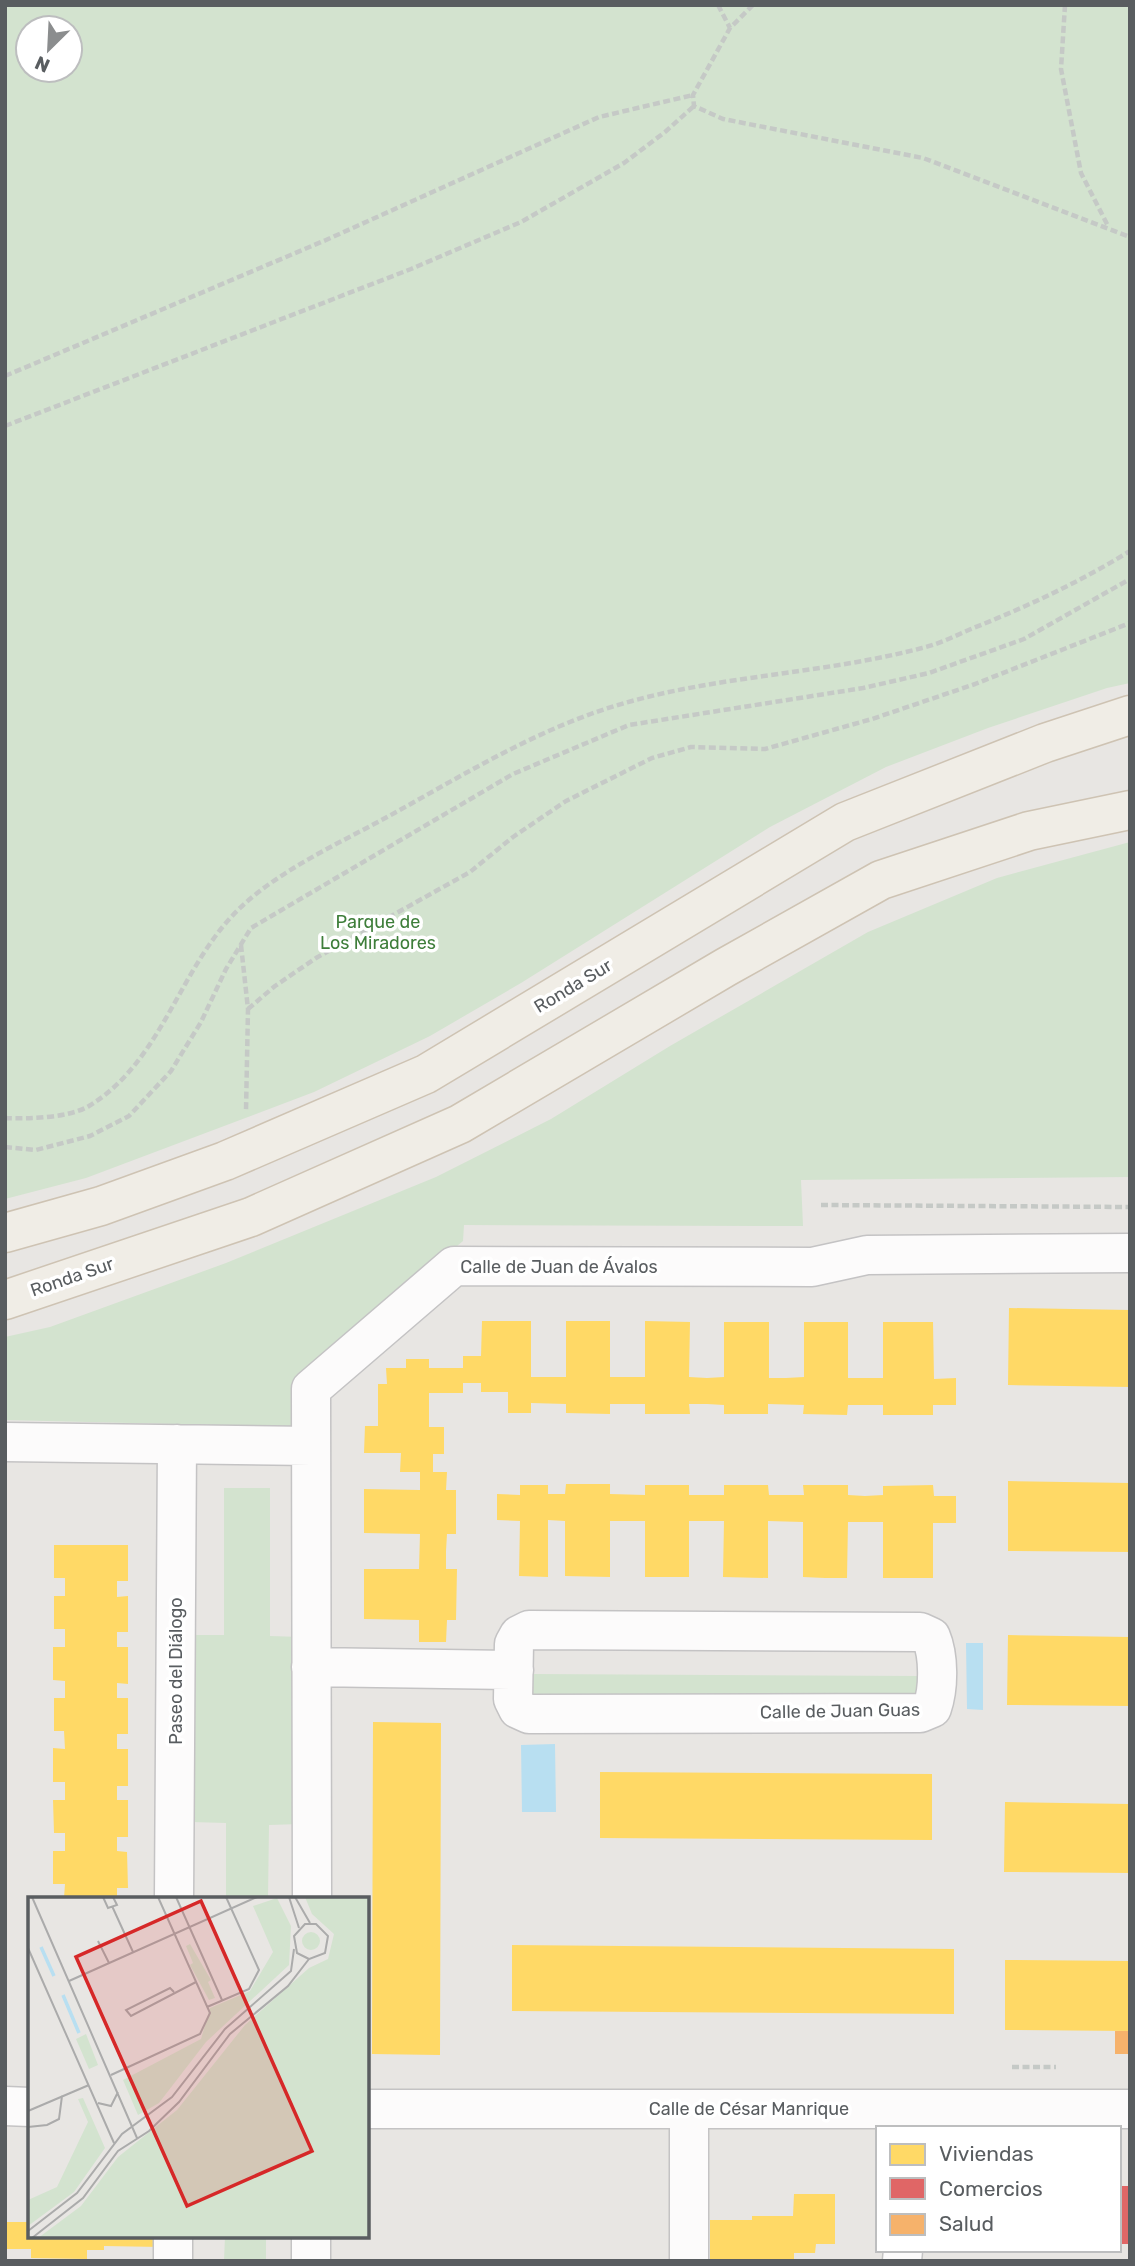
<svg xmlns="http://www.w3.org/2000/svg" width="1135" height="2266" viewBox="0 0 1135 2266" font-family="Rubik,sans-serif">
<rect width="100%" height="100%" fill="#e8e6e3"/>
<path fill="#d3e3cf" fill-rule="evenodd" d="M 5,5 L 1130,5 L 1130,683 L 1107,688 L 988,728 L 886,767 L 770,827 L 521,983 L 430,1036 L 314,1092 L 86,1178 L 5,1199 ZM 70,28 L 70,70 L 28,70 L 28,28 Z
M 1130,842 L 1130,1177 L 801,1180 L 803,1226 L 464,1225 L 463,1241 L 299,1379 L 297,1427 L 5,1420 L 5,1337 L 50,1327 L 226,1263 L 436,1177 L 551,1119 L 670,1046 L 868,932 L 997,878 Z
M 224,1488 L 270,1488 L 270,1636 L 301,1637 L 301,1824 L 269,1825 L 268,1898 L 226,1898 L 226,1823 L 191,1822 L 191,1635 L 224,1635 Z
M 533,1674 L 920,1676 L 920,1696 L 533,1695 Z
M 225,2236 L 266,2236 L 266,2261 L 224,2261 Z"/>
<path fill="#b8dff1" d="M 966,1643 L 983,1643 L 983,1710 L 967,1709 Z
M 555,1744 L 556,1812 L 522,1812 L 521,1745 Z"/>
<path fill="#ffd966" d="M 1009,1308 L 1130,1310 L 1130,1387 L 1008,1385 Z
M 482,1321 L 531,1321 L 531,1377 L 566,1377 L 566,1321 L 610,1321 L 610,1377 L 645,1377 L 645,1321 L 690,1322 L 689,1377 L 707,1378 L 724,1377 L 724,1322 L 769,1322 L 769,1378 L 786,1378 L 804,1377 L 804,1322 L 848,1322 L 848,1378 L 883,1378 L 883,1322 L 933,1322 L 934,1379 L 956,1378 L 956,1405 L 933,1405 L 933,1415 L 883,1415 L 883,1405 L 848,1405 L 847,1415 L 803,1414 L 804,1405 L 768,1404 L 768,1414 L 724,1414 L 724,1405 L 707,1404 L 689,1404 L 690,1414 L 645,1414 L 645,1404 L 610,1404 L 610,1414 L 566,1413 L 566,1404 L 531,1403 L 531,1413 L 508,1413 L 508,1392 L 481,1392 L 481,1383 L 463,1383 L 463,1393 L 429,1393 L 429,1427 L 444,1427 L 444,1454 L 433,1454 L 433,1472 L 447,1472 L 446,1490 L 456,1490 L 456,1534 L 447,1534 L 446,1551 L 446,1569 L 457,1569 L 456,1620 L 447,1620 L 446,1642 L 419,1642 L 419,1620 L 364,1619 L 364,1569 L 419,1569 L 420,1534 L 364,1533 L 364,1489 L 420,1490 L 420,1472 L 400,1472 L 401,1453 L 364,1453 L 365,1426 L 378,1426 L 378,1384 L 387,1384 L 386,1368 L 406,1368 L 406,1359 L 429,1359 L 429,1368 L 463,1368 L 463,1356 L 481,1356 Z
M 1008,1481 L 1130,1483 L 1130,1552 L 1008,1551 Z
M 566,1484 L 610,1484 L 610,1494 L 645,1495 L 645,1485 L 689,1485 L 689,1495 L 724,1495 L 724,1485 L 768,1485 L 769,1495 L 804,1495 L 803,1485 L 848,1485 L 848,1495 L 865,1496 L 883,1495 L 883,1486 L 933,1485 L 934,1496 L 956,1496 L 956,1523 L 933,1523 L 933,1578 L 883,1578 L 883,1522 L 848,1522 L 847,1578 L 825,1578 L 803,1577 L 803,1522 L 768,1521 L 768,1578 L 723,1577 L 724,1521 L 689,1521 L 689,1577 L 645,1577 L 645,1521 L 610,1521 L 610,1577 L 565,1576 L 565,1521 L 548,1520 L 548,1577 L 519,1576 L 520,1521 L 497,1520 L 497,1494 L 520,1495 L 520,1485 L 548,1485 L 548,1494 L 565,1494 Z
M 54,1545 L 128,1545 L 128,1581 L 117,1581 L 117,1597 L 128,1596 L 128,1632 L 117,1632 L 117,1647 L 128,1647 L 128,1684 L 117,1683 L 117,1698 L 128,1698 L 128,1734 L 117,1734 L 117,1749 L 128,1749 L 128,1786 L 117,1786 L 117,1800 L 128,1800 L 128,1837 L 117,1837 L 117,1851 L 127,1852 L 128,1888 L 117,1888 L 117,1898 L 64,1898 L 65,1884 L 53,1884 L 53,1851 L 65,1851 L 65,1833 L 54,1833 L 53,1800 L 65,1800 L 65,1782 L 53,1782 L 53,1748 L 65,1749 L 64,1731 L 54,1731 L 54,1698 L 65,1698 L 65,1681 L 53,1680 L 53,1647 L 65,1647 L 65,1629 L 54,1629 L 54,1596 L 65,1596 L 65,1578 L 54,1578 Z
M 1008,1635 L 1130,1637 L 1130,1706 L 1007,1705 Z
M 373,1722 L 441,1723 L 440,2055 L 372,2054 Z
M 600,1772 L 932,1774 L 932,1840 L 600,1838 Z
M 1005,1802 L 1130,1804 L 1130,1873 L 1004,1872 Z
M 512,1945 L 954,1949 L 954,2014 L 512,2011 Z
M 1005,1960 L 1130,1961 L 1130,2031 L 1005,2030 Z
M 794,2194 L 835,2194 L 835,2244 L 816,2244 L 815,2253 L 794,2253 L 794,2261 L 710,2261 L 710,2220 L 752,2220 L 752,2216 L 793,2216 Z
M 5,2222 L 30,2222 L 30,2236 L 161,2236 L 161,2247 L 104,2246 L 104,2250 L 87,2250 L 87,2259 L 31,2258 L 31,2249 L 5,2249 Z"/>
<path fill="#e06666" d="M 1119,2186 L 1130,2186 L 1130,2244 L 1119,2244 Z"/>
<path fill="#f6b26b" d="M 1115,2031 L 1130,2031 L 1130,2054 L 1115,2054 Z"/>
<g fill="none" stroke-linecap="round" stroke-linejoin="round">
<defs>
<path id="minor" d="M 5,1442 L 311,1446
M 529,1630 L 920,1632 L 931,1637 C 939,1656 939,1688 932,1708 L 920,1713 L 529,1714 L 518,1709 L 513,1699 L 514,1644 L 519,1635 Z
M 311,1667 L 514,1670
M 174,1898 L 177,1444
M 312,1898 L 311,1389 L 454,1266 L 812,1267 L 867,1255 L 1130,1253
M 5,2106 L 30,2107
M 368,2109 L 1130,2109
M 689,2109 L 689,2261
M 173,2236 L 173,2261
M 311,2236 L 311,2261
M 902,2261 L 903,2250"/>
<path id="major" d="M 5,1233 L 101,1206 L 225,1161 L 426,1074 L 845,822 L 1045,743 L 1130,715
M 5,1300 L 251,1217 L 460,1124 L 726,967 L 881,880 L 1029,831 L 1130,810"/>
</defs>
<use href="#minor" stroke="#c4c3c4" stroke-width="41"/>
<use href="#major" stroke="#cec3b3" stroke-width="41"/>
<path stroke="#c5c9c6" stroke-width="4.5" stroke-dasharray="7 3.5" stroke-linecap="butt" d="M 718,5 L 730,28
M 753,5 L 730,28 L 693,95 L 694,106 L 723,119 L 923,158 L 1130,237
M 1065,5 L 1061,69 L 1081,173 L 1108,226
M 5,376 L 326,240 L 599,117 L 693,95
M 5,426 L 411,269 L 521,222 L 624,163 L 665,132 L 694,106
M 241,945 L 248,1009 L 246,1111
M 248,1009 L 275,986 L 316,958 L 470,872 L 513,837 L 566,801 L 652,758 L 691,747 L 765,749 L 872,719 L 975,684 L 1130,623
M 5,1118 C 28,1119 69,1118 89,1106 C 163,1061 179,967 239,909 C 279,870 340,843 389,816 C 467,773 545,724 632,701 C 727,675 827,673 922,648 C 939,644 955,636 971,629 C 1026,607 1080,582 1130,551
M 5,1147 L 36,1150 L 90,1136 L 129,1116 L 171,1071 L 201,1022 L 226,969 L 251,928 L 513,774 L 629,725 L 863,688 L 929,673 L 1024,639 L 1130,579
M 821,1205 L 1130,1207
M 1012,2067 L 1056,2067"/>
<use href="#minor" stroke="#fcfbfb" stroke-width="38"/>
<use href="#major" stroke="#f0ede6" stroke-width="38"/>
</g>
<g text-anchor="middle" stroke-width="7" stroke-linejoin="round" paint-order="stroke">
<g font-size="18" fill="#3e7e3a" stroke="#fff">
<text x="378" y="928">Parque de<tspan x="378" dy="21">Los Miradores</tspan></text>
</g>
<g font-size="18" fill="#595d60" stroke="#fff">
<text transform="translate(573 986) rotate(-31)" y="6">Ronda Sur</text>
<text x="559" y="1273">Calle de Juan de Ávalos</text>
<text transform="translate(72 1277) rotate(-19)" y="6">Ronda Sur</text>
<text transform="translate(176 1671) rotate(-90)" y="6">Paseo del Diálogo</text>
<text transform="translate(840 1711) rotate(-1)" y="6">Calle de Juan Guas</text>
<text x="749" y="2115">Calle de César Manrique</text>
</g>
</g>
<g transform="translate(28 1897)">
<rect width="341" height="341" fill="#e8e6e3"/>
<path d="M 277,0 L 341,0 L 341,341 L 10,341 L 53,309 L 90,260 L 149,213 L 217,128 L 281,71 L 300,62 L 306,37 L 284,17 ZM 249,1 L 263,29 L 261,68 L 178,145 L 131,206 L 110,218 L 95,183 L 173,142 L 182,111 L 222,94 L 245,55 L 225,9 ZM274 44a9 9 0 1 1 18 0a9 9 0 1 1-18 0ZM 162,47 L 183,83 L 180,85 L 187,101 L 181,103 L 162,68 L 165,66 L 158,49 ZM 58,137 L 70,168 L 61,172 L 48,142 ZM 55,201 L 77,251 L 46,295 L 0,329 L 0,303 L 29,290 L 60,225 L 50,202 Z" fill="#d3e3cf"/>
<path fill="none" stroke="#b8dff1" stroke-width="3.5" d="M 13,50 L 26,79M 35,98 L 51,136"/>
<path fill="none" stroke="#ababab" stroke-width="2" d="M 4,0 L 109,241M 75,0 L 80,11 L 89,8 L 85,0M 148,0 L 194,103M 261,0 L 271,31M 267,0 L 282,26M 84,9 L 105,55M 70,44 L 81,66M 0,51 L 86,246M 41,84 L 229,0M 146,95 L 142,91 L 98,113 L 103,119 L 168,85M 179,110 L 221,92 L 231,73 L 198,0M 83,178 L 172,137 L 182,116 L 130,0M 70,206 L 83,209 L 90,195M 0,214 L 61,188M 0,230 L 19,228 L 31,222 L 34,199M 0,334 L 49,296 L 94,237 L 144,200 L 197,132 L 263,74 L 266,52M 4,341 L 55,301 L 90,254 L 121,234 L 151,205 L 202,137 L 260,89 L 281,62 L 297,56 L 300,39 L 288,27 L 277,27 L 266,39 L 269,56 L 281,62"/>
<path fill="#d62828" fill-opacity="0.15" stroke="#d62828" stroke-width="3.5" d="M 173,4 L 284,254 L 159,309 L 48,60 Z"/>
<rect width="341" height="341" fill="none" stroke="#595d60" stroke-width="3.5"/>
</g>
<rect width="1135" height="2266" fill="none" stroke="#595d60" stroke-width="14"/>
<rect x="876" y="2126" width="245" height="126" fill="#ffffff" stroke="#bdbebf" stroke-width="2"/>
<rect x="890" y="2144" width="35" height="21" fill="#ffd966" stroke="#bdbebf" stroke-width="2"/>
<text x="939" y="2161" font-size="21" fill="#595d60">Viviendas</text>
<rect x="890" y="2178" width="35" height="21" fill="#e06666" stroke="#bdbebf" stroke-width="2"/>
<text x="939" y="2196" font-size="21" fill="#595d60">Comercios</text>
<rect x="890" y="2214" width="35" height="21" fill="#f6b26b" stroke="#bdbebf" stroke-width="2"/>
<text x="939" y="2231" font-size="21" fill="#595d60">Salud</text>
<g transform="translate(49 49) rotate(204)"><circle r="33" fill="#ffffff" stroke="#bdbebf" stroke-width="2"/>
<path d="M0-5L12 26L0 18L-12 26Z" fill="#8b8d8e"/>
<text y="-10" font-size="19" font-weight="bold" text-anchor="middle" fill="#595d60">N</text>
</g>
</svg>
